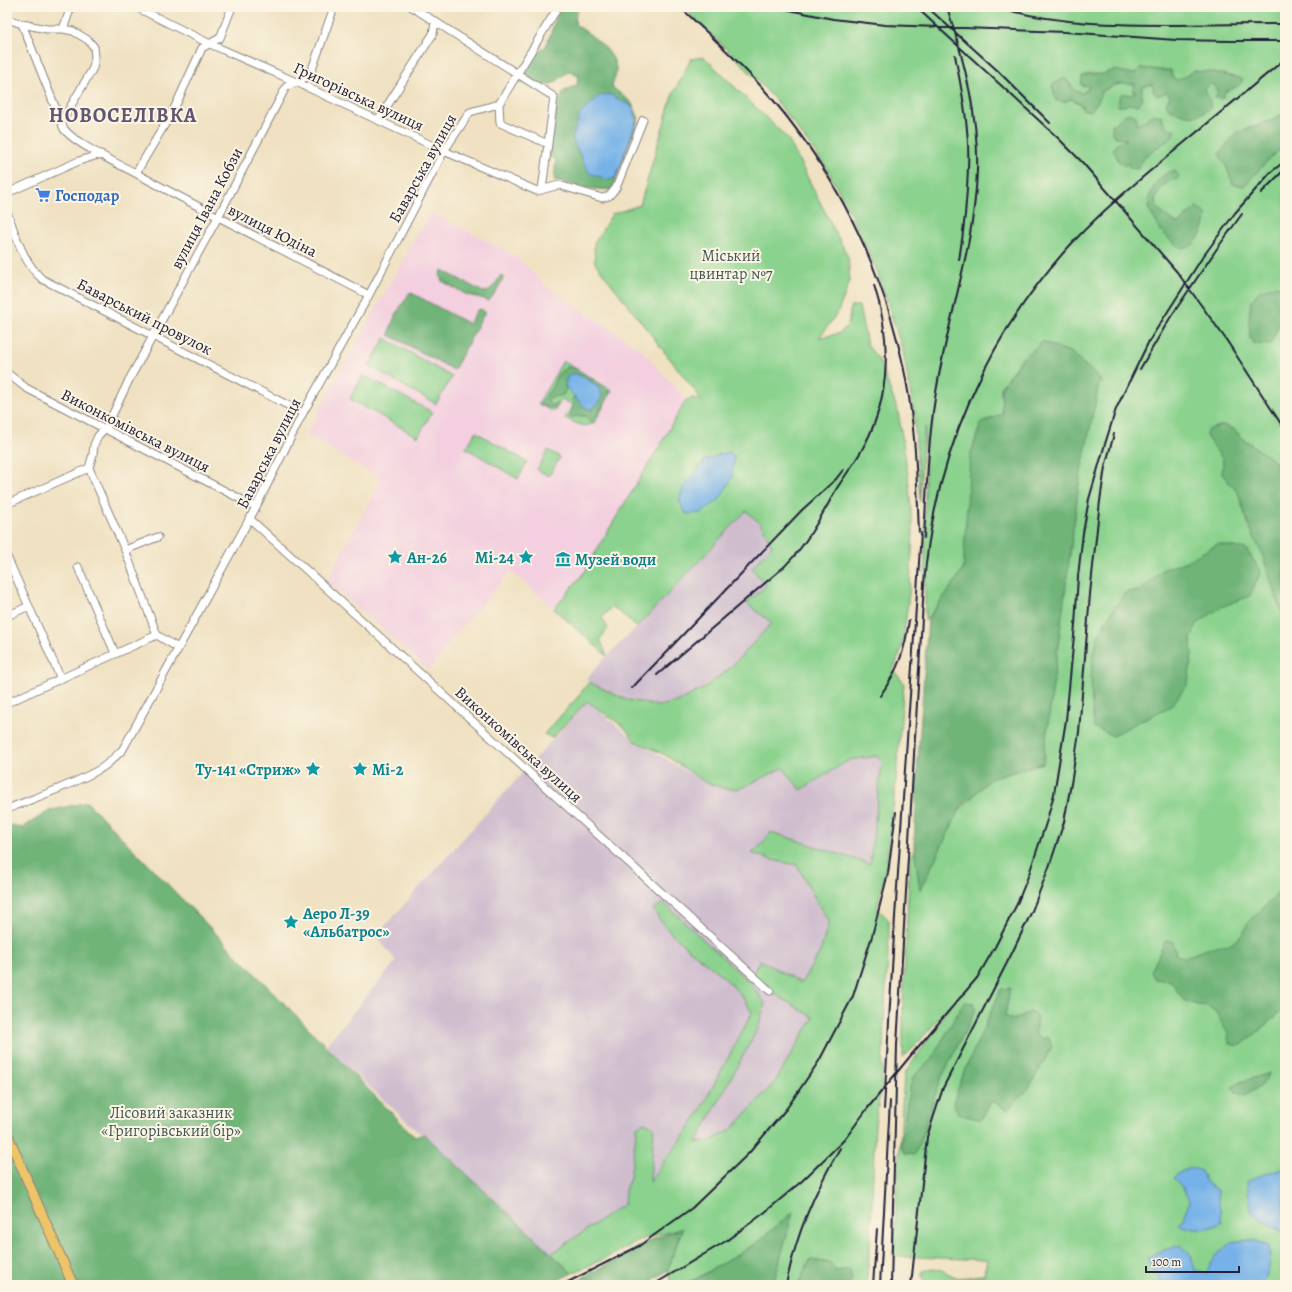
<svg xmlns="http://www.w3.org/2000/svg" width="1292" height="1292" viewBox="0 0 1292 1292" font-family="Alegreya,serif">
<rect width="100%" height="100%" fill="#fcf5e5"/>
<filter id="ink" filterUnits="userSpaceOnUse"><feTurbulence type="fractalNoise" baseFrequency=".025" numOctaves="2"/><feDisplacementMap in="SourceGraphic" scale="8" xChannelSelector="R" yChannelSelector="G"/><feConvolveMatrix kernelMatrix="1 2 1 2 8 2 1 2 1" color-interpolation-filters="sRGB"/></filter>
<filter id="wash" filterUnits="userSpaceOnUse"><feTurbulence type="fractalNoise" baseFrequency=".012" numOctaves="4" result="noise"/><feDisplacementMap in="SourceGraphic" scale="16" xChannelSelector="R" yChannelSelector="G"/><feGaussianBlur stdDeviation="0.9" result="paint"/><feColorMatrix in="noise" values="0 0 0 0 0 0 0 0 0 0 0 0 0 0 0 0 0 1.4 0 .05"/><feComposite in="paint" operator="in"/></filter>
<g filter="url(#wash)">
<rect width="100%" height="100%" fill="#efe1c1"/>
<path fill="#f3cfdf" d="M 431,212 L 516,256 L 547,287 L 642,350 L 686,400 L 586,570 L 554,609 L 511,571 L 450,641 L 429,670 L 327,581 L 381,479 L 307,435 L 332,386 Z"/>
<path fill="#cfbdce" d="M 746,511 L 761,524 L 772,546 L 766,586 L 746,603 L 772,623 L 743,655 L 729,669 L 693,695 L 680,701 L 658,706 L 626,698 L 591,683 L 586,679 L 607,656 L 637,627 Z
M 587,701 L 635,741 L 705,782 L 727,789 L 742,788 L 783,768 L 802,790 L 849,760 L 877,756 L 882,761 L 870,903 L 833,1015 L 739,1150 L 551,1254 L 325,1046 L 396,961 L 376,936 Z"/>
<path fill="#8ad28d" stroke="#567a64" d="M 683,7 L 1285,7 L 1285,1285 L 926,1285 L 923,1280 L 921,1272 C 938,1263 942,1272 956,1277 C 962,1279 977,1275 984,1275 L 987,1260 L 893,1256 L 904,1075 L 952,1003 L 916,1045 L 903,1058 L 903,1003 L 910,855 L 960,810 L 990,779 L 1043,763 L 1087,379 L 1104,383 L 1100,381 L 1072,353 L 1043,342 L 1021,359 L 1001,387 L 1002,414 L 981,423 L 963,570 L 945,596 L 925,621 L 925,426 L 922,451 L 920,502 L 914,413 L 903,351 L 876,268 L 844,201 L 826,167 L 778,103 L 742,64 Z
M 704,57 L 788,139 L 848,257 L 850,281 L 838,312 L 819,338 L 840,333 L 848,325 L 851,306 L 859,306 L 867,345 L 879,360 L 898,411 L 908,475 L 913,532 L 910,586 L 902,648 L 893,670 L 904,683 L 895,791 L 886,869 L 877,908 L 889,920 L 889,937 L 884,1021 L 882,1080 L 875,1125 L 870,1250 L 866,1285 L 851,1285 L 849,1282 L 852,1279 L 850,1270 L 834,1271 L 831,1263 L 810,1260 L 798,1285 L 769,1285 L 777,1226 L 754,1245 L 694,1280 L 680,1285 L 671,1285 L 668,1270 L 682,1229 L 647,1237 L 608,1257 L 572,1273 L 551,1254 L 624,1204 L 625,1190 L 630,1178 L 637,1127 L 644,1122 L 654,1127 L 650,1182 L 665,1159 L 676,1147 L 697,1116 L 752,1013 C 731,969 676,952 653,909 L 664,903 L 750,983 L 765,1003 L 758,1028 L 696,1143 L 710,1141 L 731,1130 L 775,1082 L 805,1031 L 814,1018 L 770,991 L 752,975 L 760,960 L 801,983 L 820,952 L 829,922 C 817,904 808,884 797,865 L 772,860 L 752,853 L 764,842 L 771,832 L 870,864 L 882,761 L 877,756 L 849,760 L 801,790 L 783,768 L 742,788 L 727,789 L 705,782 L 665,755 L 635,741 L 624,727 L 587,701 L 552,738 L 544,734 L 576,699 L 589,682 L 625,699 L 658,706 L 677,702 L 704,688 L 729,669 L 772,623 L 746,603 L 766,586 L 752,568 L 772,546 L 761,524 L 746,511 L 637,627 L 612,606 L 602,618 L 608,628 L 600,639 L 607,656 L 554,609 L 586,570 L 603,539 L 657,450 L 686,400 L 693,398 L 702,400 L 595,263 L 594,244 L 612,214 L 640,205 L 672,96 L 691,59 Z
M 385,338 L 452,377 L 436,404 L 369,366 Z
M 563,361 L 612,391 L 595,422 C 586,430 575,423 565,418 L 572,405 L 562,399 L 554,412 L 538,404 Z
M 363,375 L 432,412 L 418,437 L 350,399 Z
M 476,432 L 527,462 L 518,479 L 466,448 Z
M 548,450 L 560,457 L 549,476 L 537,470 Z"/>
<path fill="#6fb478" stroke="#486b5a" d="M 561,7 L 580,7 L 576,13 L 575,24 C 589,34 615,50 616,69 C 617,74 613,82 612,87 L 631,102 L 639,118 L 612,190 L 583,188 L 567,183 L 554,180 L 556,159 L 543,155 L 550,127 L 563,92 L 577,85 L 578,76 L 569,71 L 554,83 L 538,87 L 518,81 L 529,60 L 546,46 L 556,18 Z
M 1140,68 L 1161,70 L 1171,70 L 1172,77 L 1176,80 L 1187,76 L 1193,71 L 1213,72 L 1243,79 C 1240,88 1233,88 1225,92 L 1223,98 L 1215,98 L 1218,91 L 1211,83 L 1204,90 L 1209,97 L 1211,108 C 1193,120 1186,116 1168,108 L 1166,103 L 1170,97 L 1167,92 L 1157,96 L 1154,93 L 1152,84 L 1142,87 L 1142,98 L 1139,105 L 1133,105 L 1128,104 L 1126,106 L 1118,106 L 1119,98 L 1122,93 L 1130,95 L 1136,92 L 1132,91 L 1135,84 C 1119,83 1115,84 1101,92 L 1099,100 L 1091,111 L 1084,110 L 1079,103 L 1070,99 L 1065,102 L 1056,101 L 1052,85 L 1064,78 L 1068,81 L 1075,91 L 1083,93 L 1090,86 L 1081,85 L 1082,76 L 1090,74 L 1103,74 L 1114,70 L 1134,74 Z
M 1128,113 L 1136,116 L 1136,125 L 1143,122 L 1153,114 L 1162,116 C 1164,126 1167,127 1176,131 L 1170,139 L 1144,157 L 1138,169 L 1130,168 L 1128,163 L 1125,166 L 1119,162 L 1113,149 L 1117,143 L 1127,139 L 1116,137 L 1112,134 L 1112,125 C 1118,121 1122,116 1128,113 Z
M 1283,114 L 1285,115 L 1285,146 L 1273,155 L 1244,186 L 1233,184 L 1226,166 L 1219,154 L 1237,132 L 1264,123 Z
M 1175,171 L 1179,176 L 1176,180 L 1171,179 C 1146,202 1152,207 1178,224 L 1196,207 L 1206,214 C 1206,225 1201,238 1192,245 C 1190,247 1186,248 1183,249 L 1173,243 L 1162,232 L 1148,208 L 1149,197 L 1157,181 L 1168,172 Z
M 442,270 L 483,292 C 492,292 496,282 501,275 L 504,277 L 497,290 L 489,301 L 481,298 L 467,295 L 442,281 L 440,276 Z
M 1274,286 L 1283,287 C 1292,302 1276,331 1270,345 L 1254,344 L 1250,338 L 1249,317 L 1251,302 L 1259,291 Z
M 410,292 L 469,324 L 477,310 L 481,309 L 485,312 L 454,370 L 389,335 C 391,319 402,305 410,292 Z
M 1043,342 L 1072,353 L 1100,379 L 1080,477 L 1043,763 L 990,779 L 961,807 L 920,890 L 914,848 L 918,759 L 928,619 L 963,570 L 970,456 L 981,423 L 1002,414 L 1001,387 L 1025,356 Z
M 568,367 L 575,368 L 609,389 L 610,391 L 608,397 L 593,422 L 590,422 L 586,416 L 576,416 L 572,418 L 569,418 L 574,403 L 571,400 L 574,397 C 580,402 583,406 591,410 L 565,386 L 566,389 L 563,395 L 549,398 L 548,402 L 551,405 L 557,403 L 555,408 L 546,407 L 540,404 C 543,400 546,397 548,393 C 557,382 553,374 568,367 Z
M 1223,425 L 1234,429 L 1241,437 L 1285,469 L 1285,622 L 1262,554 L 1249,526 L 1238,493 L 1222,474 L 1223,460 L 1206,436 L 1207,430 Z
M 1218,544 L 1246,549 L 1261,571 L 1250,596 L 1221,607 L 1197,624 L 1191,638 L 1192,653 L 1188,684 L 1171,706 L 1134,724 L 1113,736 L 1094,727 C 1091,698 1088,665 1098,637 C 1104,621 1116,606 1126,592 L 1140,591 L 1162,570 L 1187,561 Z
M 87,802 L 415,1137 L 424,1134 L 572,1273 L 548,1285 L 7,1285 L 7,828 L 12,825 L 22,828 L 49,811 Z
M 1285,886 L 1285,1006 L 1269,1023 L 1240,1046 L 1229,1044 L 1228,1034 L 1215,1011 L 1208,1006 L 1197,1005 L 1183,1000 L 1171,981 L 1155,979 L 1151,972 L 1165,941 L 1173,941 L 1176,955 L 1185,957 L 1215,946 L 1231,944 L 1243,934 L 1247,924 Z
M 1010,988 L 1005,1016 L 1013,1020 L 1032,1011 L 1037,1018 L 1035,1033 L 1039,1038 L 1049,1038 L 1052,1047 L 1029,1088 L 1008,1110 L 991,1101 L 981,1120 L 959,1114 L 953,1103 L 964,1072 L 1001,989 Z
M 964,1002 L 974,1003 L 976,1009 L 938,1085 L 923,1134 L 915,1154 L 905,1153 L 901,1145 L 909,1090 L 914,1076 L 931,1060 Z
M 1270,1073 L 1262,1084 L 1245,1096 L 1237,1093 L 1232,1087 L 1240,1082 Z
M 793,1212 L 773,1285 L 680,1285 L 696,1279 L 754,1245 Z
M 682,1228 L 668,1270 L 646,1285 L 569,1285 L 621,1257 L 651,1240 Z
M 810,1260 L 831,1263 L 835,1271 L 850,1269 L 852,1280 L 849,1282 L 851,1285 L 798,1285 Z"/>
<path fill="#76b2e8" stroke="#4c6a92" d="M 609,94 L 633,107 L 637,120 L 616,177 L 609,180 L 589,173 L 572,139 L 580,114 L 599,96 Z
M 573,373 C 581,375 597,384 600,390 C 601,392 601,395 602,397 L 595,407 L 591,410 L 583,406 L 565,386 L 567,377 Z
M 729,452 L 734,457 L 732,478 L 719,500 L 701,513 L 686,514 L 679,501 L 683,488 L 705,460 L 715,457 L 718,455 Z
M 1285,1167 L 1285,1233 L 1259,1219 L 1251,1211 L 1247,1182 L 1259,1176 Z
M 1192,1168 L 1201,1171 L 1206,1182 L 1217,1190 L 1222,1223 C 1204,1231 1197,1231 1179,1225 L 1184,1219 L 1189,1201 L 1183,1188 L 1173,1178 L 1181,1172 Z
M 1249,1240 L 1269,1245 C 1270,1255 1271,1274 1263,1282 C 1261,1283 1259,1284 1257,1285 L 1162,1285 L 1150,1265 L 1147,1258 L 1155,1253 L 1181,1245 L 1191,1256 L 1195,1270 L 1206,1273 L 1216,1256 L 1231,1242 Z"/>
</g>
<g filter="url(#ink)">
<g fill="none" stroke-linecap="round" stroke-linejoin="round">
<defs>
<path id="minor" d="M 136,7 L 210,44 L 296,82 L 444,151 L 537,191 L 559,185 L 602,198 L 609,196 L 616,188 L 643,120
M 412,7 L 554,97 L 542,190
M 7,19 L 22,24 L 64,129 C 75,144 121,165 139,175 C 215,216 292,255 369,295
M 22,24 L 47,29 L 63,29 L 73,31 L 88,40 L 94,47 L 95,57 L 93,68 L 62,121
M 63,29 L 71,7
M 499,104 L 500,123 L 548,144
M 378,120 L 433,34 L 435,21
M 136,173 L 174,109 L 202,48 L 220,38 L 232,7
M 7,193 L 79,161 L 101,154
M 7,212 C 16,236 23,262 42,279 L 303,413
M 7,373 L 26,388 L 256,507
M 7,504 L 89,468
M 249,518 L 770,991
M 125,550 L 158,537
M 7,557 L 61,679
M 78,567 L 115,653
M 7,616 L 29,606
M 157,635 L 125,550 L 89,468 L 93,454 L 94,445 L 98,436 L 107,426 L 129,380 L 218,217 L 286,87 L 310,75 L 334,7
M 7,703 L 157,635 L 178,648
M 7,809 C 37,797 73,785 100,769 C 109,764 116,756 123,749 L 256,507 L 303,413 L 369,295 L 444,151 L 470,112 L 499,104 L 558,7"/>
<path id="major" d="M 7,1134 L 73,1285"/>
</defs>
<use href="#minor" stroke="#88827e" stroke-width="9"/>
<use href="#major" stroke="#88827e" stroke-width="11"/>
<use href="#minor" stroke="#fff" stroke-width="7"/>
<use href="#major" stroke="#eec469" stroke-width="9"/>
<path stroke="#22223b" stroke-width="2" d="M 680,7 C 712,37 745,67 774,101 C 844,184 892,289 909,397 C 916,442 917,486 919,532
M 779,7 L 789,10 L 833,19 L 885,25 L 1065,32 L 1176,40 L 1229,41 L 1285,41
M 916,7 L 1058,138 L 1082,162 L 1177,272 L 1225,338 L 1285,430
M 927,7 L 997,70 L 1050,123
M 996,7 C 1057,25 1118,25 1181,25 C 1216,24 1250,24 1285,24
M 955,55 C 962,92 970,130 968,168 C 967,199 964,230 959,260
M 1261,193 L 1285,169
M 1140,369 L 1170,318 L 1216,250 L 1242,214
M 924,538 C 927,486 928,433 938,381 C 950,311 975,242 977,170 C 979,118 963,56 947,7
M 657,675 L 785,566 C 789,561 795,556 799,550 C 814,531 825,509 837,488 C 846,474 857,460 865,444 C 891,395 891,337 874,285
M 632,688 L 802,510 L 836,479 L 843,470
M 880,696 C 898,670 905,651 909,620
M 884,1109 L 895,917 L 921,533
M 562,1285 L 639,1246 L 692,1208 L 749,1153 L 787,1108 L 819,1061 L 853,996 L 872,936 L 888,873 L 896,812
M 653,1285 L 726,1241 L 764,1213 L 802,1181 L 845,1139 L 867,1109 L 912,1054 L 977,978 L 995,947 L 1017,904 L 1029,874 L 1047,820 L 1054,794 L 1066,720 L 1075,625 L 1078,576 L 1083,533 L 1089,499 L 1105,444 L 1116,409 L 1149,341 L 1202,258 L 1235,213 L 1271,172 L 1285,161
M 786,1285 C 796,1234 814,1193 840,1148
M 873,1285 L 877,1229
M 880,1285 L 890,1101
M 891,1285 L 897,1045 L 924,584 C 934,457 987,334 1074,241 C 1101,212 1132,186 1162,161 C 1203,127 1244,93 1285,59
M 911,1285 L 927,1137 L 943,1088 L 1012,953 L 1032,911 L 1049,867 L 1064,822 L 1072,778 L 1079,732 L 1090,594 L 1100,501 L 1105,467 L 1114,434"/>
</g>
</g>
<defs>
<symbol id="supermarket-bare" viewBox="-9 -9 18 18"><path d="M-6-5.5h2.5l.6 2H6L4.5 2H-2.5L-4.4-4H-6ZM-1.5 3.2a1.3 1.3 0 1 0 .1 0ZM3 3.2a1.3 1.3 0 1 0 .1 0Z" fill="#3f7fe0" stroke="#fcf5e5" stroke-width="2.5" paint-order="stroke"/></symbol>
<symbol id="sight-bare" viewBox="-9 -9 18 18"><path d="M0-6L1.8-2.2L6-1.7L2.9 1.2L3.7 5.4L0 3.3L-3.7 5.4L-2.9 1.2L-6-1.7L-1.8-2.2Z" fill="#0f9aa8" stroke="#fcf5e5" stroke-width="2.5" paint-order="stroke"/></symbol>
<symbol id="museum-bare" viewBox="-9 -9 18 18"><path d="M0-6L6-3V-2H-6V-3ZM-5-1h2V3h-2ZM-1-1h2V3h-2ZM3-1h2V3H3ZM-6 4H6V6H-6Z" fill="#0f9aa8" stroke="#fcf5e5" stroke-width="2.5" paint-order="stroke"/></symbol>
</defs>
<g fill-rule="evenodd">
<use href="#supermarket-bare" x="32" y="184" width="22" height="22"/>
<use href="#sight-bare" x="384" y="546" width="22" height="22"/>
<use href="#sight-bare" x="515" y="546" width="22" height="22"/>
<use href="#museum-bare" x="552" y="548" width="22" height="22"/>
<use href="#sight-bare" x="302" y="758" width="22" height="22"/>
<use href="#sight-bare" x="349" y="758" width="22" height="22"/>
<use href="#sight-bare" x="280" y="911" width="22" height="22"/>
</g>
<g text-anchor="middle" stroke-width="4" stroke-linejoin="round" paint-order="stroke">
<g font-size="16" fill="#22223b" stroke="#fcf5e5">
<text transform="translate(359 96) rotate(25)" y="6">Григорівська вулиця</text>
<text transform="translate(422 168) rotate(-61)" y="6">Баварська вулиця</text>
<text transform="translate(206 208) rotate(-62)" y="6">вулиця Івана Кобзи</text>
<text transform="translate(273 230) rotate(27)" y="6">вулиця Юдіна</text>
<text transform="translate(145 316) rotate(27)" y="6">Баварський провулок</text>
<text transform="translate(136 430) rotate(27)" y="6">Виконкомівська вулиця</text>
<text transform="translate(268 453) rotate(-63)" y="6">Баварська вулиця</text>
<text transform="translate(519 744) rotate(42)" y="6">Виконкомівська вулиця</text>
</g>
<g font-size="16" font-weight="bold" fill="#366cbe" stroke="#fcf5e5" text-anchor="start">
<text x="55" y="201">Господар</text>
</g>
<g font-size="16" fill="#415754" stroke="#fcf5e5">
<text x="731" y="261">Міський<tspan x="731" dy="18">цвинтар №7</tspan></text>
<text x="171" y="1118">Лісовий заказник<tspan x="171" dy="18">«Григорівський бір»</tspan></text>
</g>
<g font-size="16" font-weight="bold" fill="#0d838f" stroke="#fcf5e5" text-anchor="start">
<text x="407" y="563">Ан-26</text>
<text x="514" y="563" text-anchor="end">Мі-24</text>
<text x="575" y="565">Музей води</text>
<text x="301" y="775" text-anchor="end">Ту-141 «Стриж»</text>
<text x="372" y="775">Мі-2</text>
<text x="303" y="919">Аеро Л-39<tspan x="303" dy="18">«Альбатрос»</tspan></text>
</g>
<g font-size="20" font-weight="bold" letter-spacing="1" fill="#615572" stroke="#fcf5e5">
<text x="123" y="122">НОВОСЕЛІВКА</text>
</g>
</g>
<rect width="1292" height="1292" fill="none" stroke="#fcf5e5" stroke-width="24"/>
<path d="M1146 1266v6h93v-6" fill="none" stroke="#22223b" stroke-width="2"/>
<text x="1152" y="1266" font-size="12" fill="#22223b" stroke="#fcf5e5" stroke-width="3" paint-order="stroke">100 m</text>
</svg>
